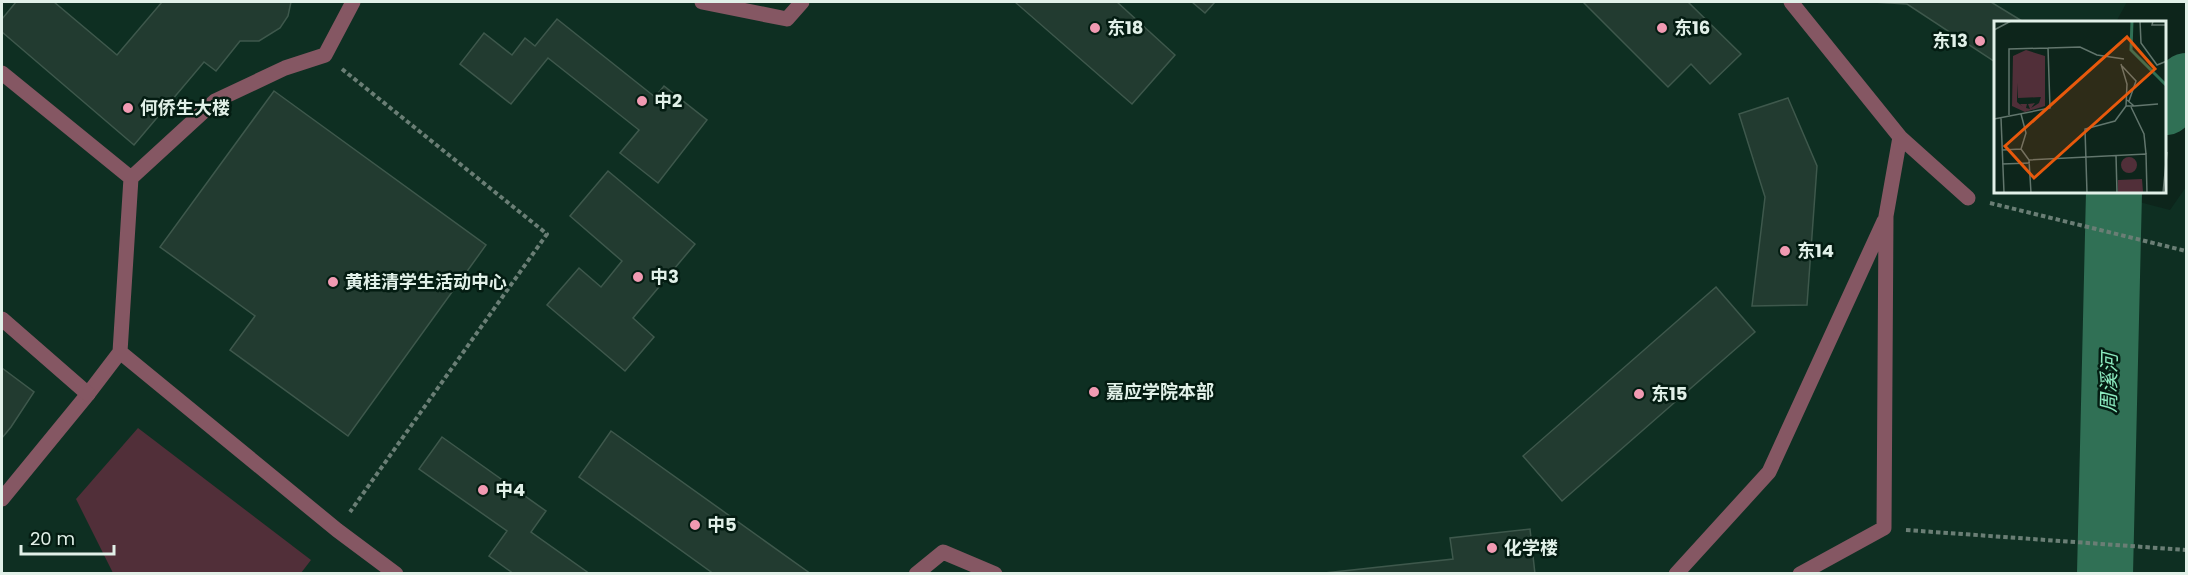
<svg xmlns="http://www.w3.org/2000/svg" width="2188" height="575" viewBox="0 0 2188 575" font-family="Poppins,'Noto Sans SC',sans-serif">
<rect width="100%" height="100%" fill="#0d251b"/>
<path fill="#0e2f22" d="M 2,2 L 2127,2 L 2116,22 L 1996,22 L 1996,192 L 2101,192 L 2170,210 L 2186,187 L 2186,573 L 2,573 Z"/>
<path fill="#512f39" d="M 138,428 L 311,560 L 301,573 L 113,573 L 76,499 Z"/>
<g fill="none" stroke-linecap="round" stroke-linejoin="round">
<path stroke="#307055" stroke-width="56" d="M 2166,107 L 2186,81
M 2105,574 L 2114,192"/>
</g>
<path fill="#223b30" stroke="#3e584c" stroke-width="1.5" d="M 16,2 L 54,2 L 117,55 L 162,2 L 291,2 L 288,16 L 280,28 L 259,41 L 240,41 L 216,71 L 204,62 L 134,145 L 2,32 L 2,19 Z
M 1015,2 L 1117,2 L 1175,55 L 1132,104 Z
M 1192,2 L 1215,2 L 1205,13 Z
M 1583,2 L 1688,2 L 1741,54 L 1710,84 L 1691,64 L 1668,87 Z
M 1873,2 L 1991,2 L 2022,21 L 2021,22 L 1996,22 L 1995,62 L 1907,4 Z
M 557,19 L 655,97 L 664,86 L 707,120 L 658,183 L 620,153 L 639,130 L 548,58 L 511,104 L 460,64 L 484,33 L 512,55 L 525,38 L 535,46 Z
M 274,91 L 486,245 L 348,436 L 230,350 L 255,316 L 160,247 Z
M 1788,98 L 1817,166 L 1807,305 L 1752,306 L 1765,197 L 1739,114 Z
M 608,171 L 695,244 L 633,318 L 654,337 L 625,371 L 547,305 L 579,268 L 601,287 L 622,261 L 570,216 Z
M 1716,287 L 1755,332 L 1562,501 L 1523,456 Z
M 2,368 L 34,392 L 11,427 L 2,438 Z
M 611,431 L 811,574 L 714,574 L 579,477 Z
M 442,437 L 546,511 L 531,532 L 590,574 L 514,574 L 489,556 L 507,531 L 419,469 Z
M 1530,529 L 1535,574 L 1315,574 L 1453,559 L 1450,538 Z"/>
<g fill="none" stroke-linecap="round" stroke-linejoin="round">
<path stroke="#6a7e75" stroke-width="4" stroke-dasharray="4.5 3" stroke-linecap="butt" d="M 342,69 L 547,234 L 350,512
M 1990,203 L 2186,251
M 1906,530 L 2186,550"/>
<path stroke="#855763" stroke-width="15" d="M 702,2 L 787,19 L 802,2
M 1791,2 L 1900,137 L 1968,198
M 2,73 L 131,178
M 120,352 L 337,530 L 396,574
M 2,499 L 88,394 L 120,352 L 131,178 L 215,101 L 285,68 L 325,55 L 353,2
M 916,574 L 943,552 L 995,574
M 1676,574 L 1769,472 L 1884,221
M 1800,574 L 1884,528 L 1886,216 L 1900,137"/>
<path stroke="#855763" stroke-width="15" d="M 2,319 L 88,394"/>
</g>
<g fill="#f19ab2" stroke="#041c12" stroke-width="2">
<circle cx="1095" cy="28" r="6"/>
<circle cx="1662" cy="28" r="6"/>
<circle cx="1980" cy="41" r="6"/>
<circle cx="642" cy="101" r="6"/>
<circle cx="128" cy="108" r="6"/>
<circle cx="1785" cy="251" r="6"/>
<circle cx="638" cy="277" r="6"/>
<circle cx="333" cy="282" r="6"/>
<circle cx="1094" cy="392" r="6"/>
<circle cx="1639" cy="394" r="6"/>
<circle cx="483" cy="490" r="6"/>
<circle cx="695" cy="525" r="6"/>
<circle cx="1492" cy="548" r="6"/>
</g>
<g text-anchor="middle" stroke-width="5" stroke-linejoin="round" paint-order="stroke">
<g font-size="18" font-weight="bold" fill="#e1f0e8" stroke="#041c12" text-anchor="start">
<text x="1107" y="34">东18</text>
<text x="1674" y="34">东16</text>
<text x="1968" y="47" text-anchor="end">东13</text>
<text x="654" y="107">中2</text>
<text x="140" y="114">何侨生大楼</text>
<text x="1797" y="257">东14</text>
<text x="650" y="283">中3</text>
<text x="345" y="288">黄桂清学生活动中心</text>
<text x="1106" y="398">嘉应学院本部</text>
<text x="1651" y="400">东15</text>
<text x="495" y="496">中4</text>
<text x="707" y="531">中5</text>
<text x="1504" y="554">化学楼</text>
</g>
<g font-size="20" font-style="italic" fill="#8cebc0" stroke="#041c12">
<text transform="translate(2109 383) rotate(-89)" y="7">周溪河</text>
</g>
</g>
<g transform="translate(1994 21)">
<rect width="172" height="172" fill="#0d251b"/>
<path d="M 32,29 L 51,35 L 51,85 L 31,91 L 18,85 L 19,35 ZM 23,62 L 24,77 L 47,76 L 45,82 L 37,87 L 41,82 L 34,83 L 36,88 L 32,87 L 33,83 L 26,83 L 29,86 L 23,81 ZM127 144a8 8 0 1 1 16 0a8 8 0 1 1-16 0ZM 148,158 L 149,171 L 124,172 L 124,159 Z" fill="#512f39" fill-rule="evenodd"/>
<path fill="none" stroke="#307055" stroke-width="3" d="M 138,0 L 137,29 L 173,65"/>
<path fill="none" stroke="#62766d" stroke-width="1.5" d="M 146,0 L 147,22 L 163,44 L 173,40M 159,0 L 158,4 L 173,4M 0,9 L 17,0M 54,27 L 86,26 L 103,34 L 130,38M 127,43 L 133,63 L 132,85 L 140,85 L 133,79M 128,45 L 142,60 L 135,80M 140,85 L 164,83M 137,86 L 150,113 L 152,133M 27,93 L 32,112 L 27,128 L 35,139 L 37,172M 7,97 L 10,172M 0,98 L 56,87 L 54,27 L 15,28 L 15,94M 8,129 L 27,128M 122,134 L 123,172M 35,139 L 152,133 L 153,172M 8,143 L 36,142M 93,172 L 91,108 L 121,100 L 132,85M 169,172 L 173,131"/>
<path fill="#e8590c" fill-opacity="0.15" stroke="#e8590c" stroke-width="3" d="M 133,16 L 161,48 L 40,157 L 11,125 Z"/>
<rect width="172" height="172" fill="none" stroke="#e1f0e8" stroke-width="3"/>
</g>
<rect width="2188" height="575" fill="none" stroke="#e1f0e8" stroke-width="6"/>
<path d="M21 545v9h93v-9" fill="none" stroke="#e1f0e8" stroke-width="3"/>
<text x="30" y="545" font-size="18" fill="#e1f0e8" stroke="#041c12" stroke-width="4.5" paint-order="stroke">20 m</text>
</svg>
